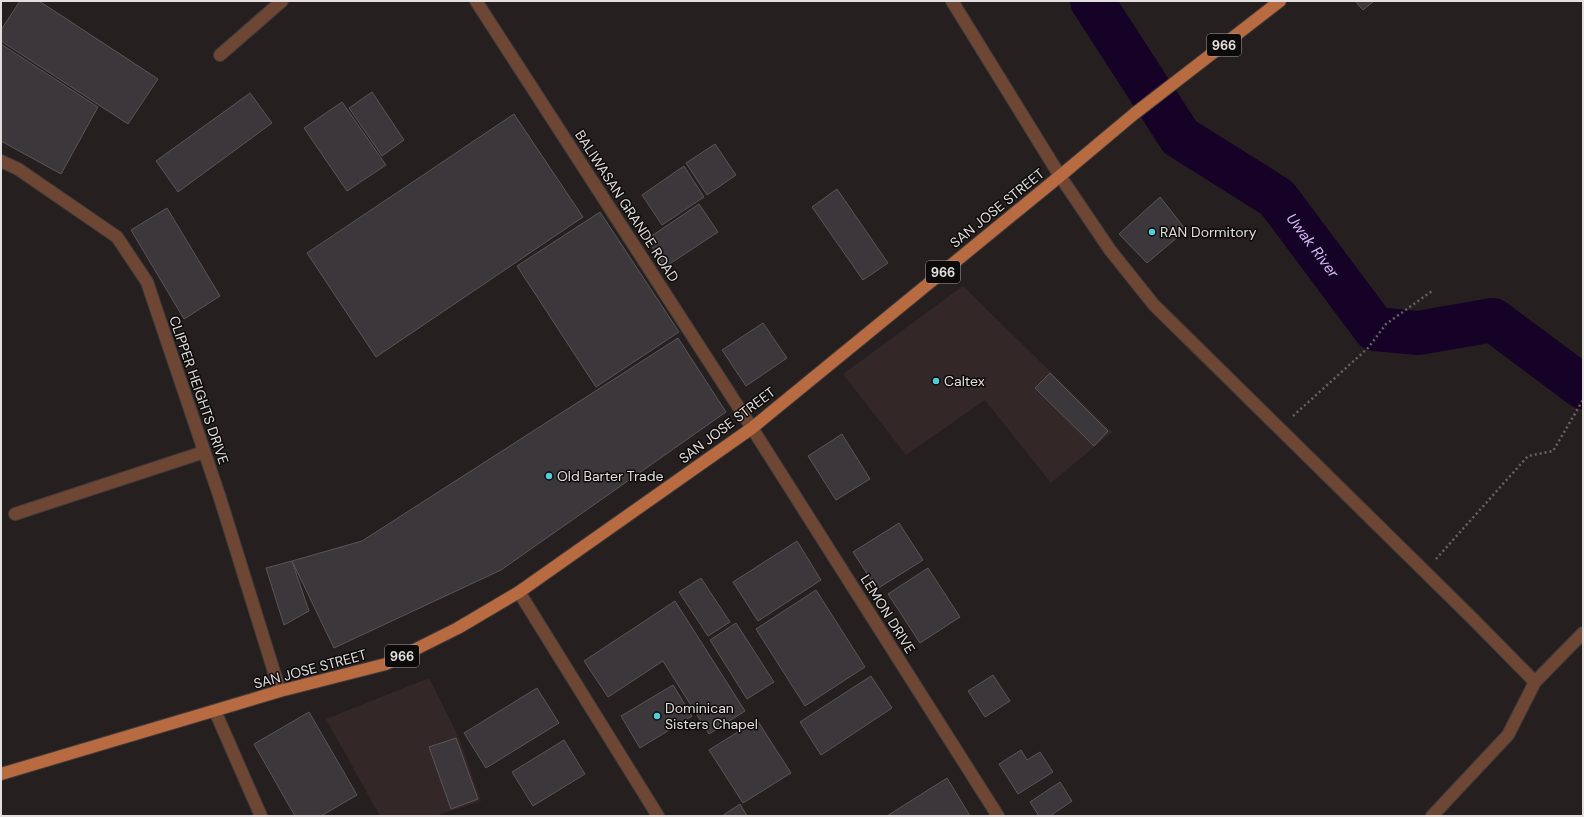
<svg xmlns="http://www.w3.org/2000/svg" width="1584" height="817" viewBox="0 0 1584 817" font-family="'DM Sans',sans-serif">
<rect width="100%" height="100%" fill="#261f20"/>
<path fill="#342728" d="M 963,286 L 1112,432 L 1051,483 L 985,400 L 906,455 L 843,374 Z
M 429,678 L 459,738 L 481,801 L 435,816 L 380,816 L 326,719 Z"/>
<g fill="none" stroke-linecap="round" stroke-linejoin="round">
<path stroke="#150226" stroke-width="44" id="s1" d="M 1092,1 L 1180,137 L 1277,198 L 1375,329 L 1418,333 L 1493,320 L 1583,387"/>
</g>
<path fill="#3c373a" stroke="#5b5558" d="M 20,1 L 39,1 L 158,79 L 128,124 L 1,41 L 1,30 Z
M 1355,1 L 1374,1 L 1363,10 Z
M 1,44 L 98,107 L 61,174 L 1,141 Z
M 372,92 L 404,140 L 382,156 L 349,108 Z
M 250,93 L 272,123 L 178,192 L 156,161 Z
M 342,102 L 386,165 L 347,191 L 304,128 Z
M 514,114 L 583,217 L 376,357 L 307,253 Z
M 715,144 L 736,175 L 707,195 L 686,163 Z
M 684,166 L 704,197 L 662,225 L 642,195 Z
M 837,189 L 888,263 L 863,280 L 812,207 Z
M 1160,197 L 1186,230 L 1147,263 L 1119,234 Z
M 699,204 L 718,232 L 665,267 L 647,239 Z
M 167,208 L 220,296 L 184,319 L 131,230 Z
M 600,212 L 679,332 L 596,387 L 517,266 Z
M 763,323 L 787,358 L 746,386 L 722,350 Z
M 678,338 L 726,412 L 501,570 L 334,648 L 292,561 L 362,541 Z
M 1050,373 L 1108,431 L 1094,446 L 1035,388 Z
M 842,434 L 870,479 L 836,500 L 808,456 Z
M 899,523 L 923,560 L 877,589 L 853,552 Z
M 797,541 L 821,580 L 758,621 L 733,582 Z
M 292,561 L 309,611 L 284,625 L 266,568 Z
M 928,568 L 960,617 L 920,643 L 888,594 Z
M 701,578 L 730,622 L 708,636 L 679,592 Z
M 816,590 L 865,667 L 805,706 L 756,629 Z
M 675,601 L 745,711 L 709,734 L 663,661 L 608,697 L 584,661 Z
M 736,623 L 774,682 L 747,699 L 710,640 Z
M 993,675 L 1010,701 L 985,717 L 968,691 Z
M 871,676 L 892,708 L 821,755 L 800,722 Z
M 673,685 L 692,716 L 640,748 L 621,716 Z
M 537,688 L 559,723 L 486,768 L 464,733 Z
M 309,712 L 357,795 L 321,816 L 295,816 L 254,744 Z
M 757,720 L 791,773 L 743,803 L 709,750 Z
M 456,738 L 478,799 L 451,809 L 429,747 Z
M 564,740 L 585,774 L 533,806 L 512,772 Z
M 1021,750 L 1027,760 L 1040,752 L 1053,772 L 1018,794 L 999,764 Z
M 947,778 L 970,816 L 887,816 Z
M 1060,782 L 1072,801 L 1050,816 L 1039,816 L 1030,802 Z
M 740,804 L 747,816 L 722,816 Z"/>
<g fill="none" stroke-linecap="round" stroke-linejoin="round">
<defs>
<path id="street" d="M 476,1 L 752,428 L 998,816
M 952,1 L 1060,176 L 1110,250 L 1154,305 L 1473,619 L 1535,682
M 220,55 L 282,1
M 1,161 L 18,169 L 117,237 L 147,282 L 220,498 L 280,691
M 15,514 L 204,452
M 519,592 L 658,816
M 215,711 L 261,816
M 1432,816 L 1508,735 L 1535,682 L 1583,633"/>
<path id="primary" d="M 1,774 L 280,691 L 386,664 L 458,628 L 519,592 L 752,428 L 1060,176 L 1134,114 L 1280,1"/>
</defs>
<use href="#street" stroke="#403a3b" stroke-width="14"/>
<use href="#primary" stroke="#403a3b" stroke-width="14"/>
<path stroke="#696364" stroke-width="2.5" stroke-dasharray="2 3" stroke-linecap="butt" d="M 1293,416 L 1368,348 L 1386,324 L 1432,291
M 1436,559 L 1528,456 L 1553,451 L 1583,400"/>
<use href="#street" stroke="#6d4734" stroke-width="12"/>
<use href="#primary" stroke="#b86a41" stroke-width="12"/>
</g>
<g fill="#52ccd6" stroke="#0d0a0a" stroke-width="1.5">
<circle cx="1152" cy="232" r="4"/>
<circle cx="936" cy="381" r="4"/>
<circle cx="549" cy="476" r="4"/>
<circle cx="657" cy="716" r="4"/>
</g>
<g text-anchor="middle" stroke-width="3" stroke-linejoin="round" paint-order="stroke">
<g fill="#0d0a0a" stroke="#a39f9f" stroke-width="1">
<rect x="1207" y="34" width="34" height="22" rx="3"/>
<rect x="926" y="261" width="34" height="22" rx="3"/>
<rect x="385" y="645" width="34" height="22" rx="3"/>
</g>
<g font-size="13" font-weight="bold" fill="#e3dfdf">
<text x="1224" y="50">966</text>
<text x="943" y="277">966</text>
<text x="402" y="661">966</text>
</g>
<g font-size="14" fill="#e3dfdf" stroke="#0d0a0a">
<text transform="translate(627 206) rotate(57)" y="5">BALIWASAN GRANDE ROAD</text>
<text transform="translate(997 208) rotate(-39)" y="5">SAN JOSE STREET</text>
<text transform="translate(199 390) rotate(71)" y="5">CLIPPER HEIGHTS DRIVE</text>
<text transform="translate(727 425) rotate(-37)" y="5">SAN JOSE STREET</text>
<text transform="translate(888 614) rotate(58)" y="5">LEMON DRIVE</text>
<text transform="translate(310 669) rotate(-15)" y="5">SAN JOSE STREET</text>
</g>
<g font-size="14" fill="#e3dfdf" stroke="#0d0a0a" text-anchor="start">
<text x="1160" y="237">RAN Dormitory</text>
<text x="944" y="386">Caltex</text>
<text x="557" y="481">Old Barter Trade</text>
<text x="665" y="713">Dominican<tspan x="665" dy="16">Sisters Chapel</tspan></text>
</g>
<g font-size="15" font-style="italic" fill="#d6bdf6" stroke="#0d0a0a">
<text dy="5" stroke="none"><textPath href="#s1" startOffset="336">Uwak River</textPath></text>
</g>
</g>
<rect width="1584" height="817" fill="none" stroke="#e3dfdf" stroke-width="4"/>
</svg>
